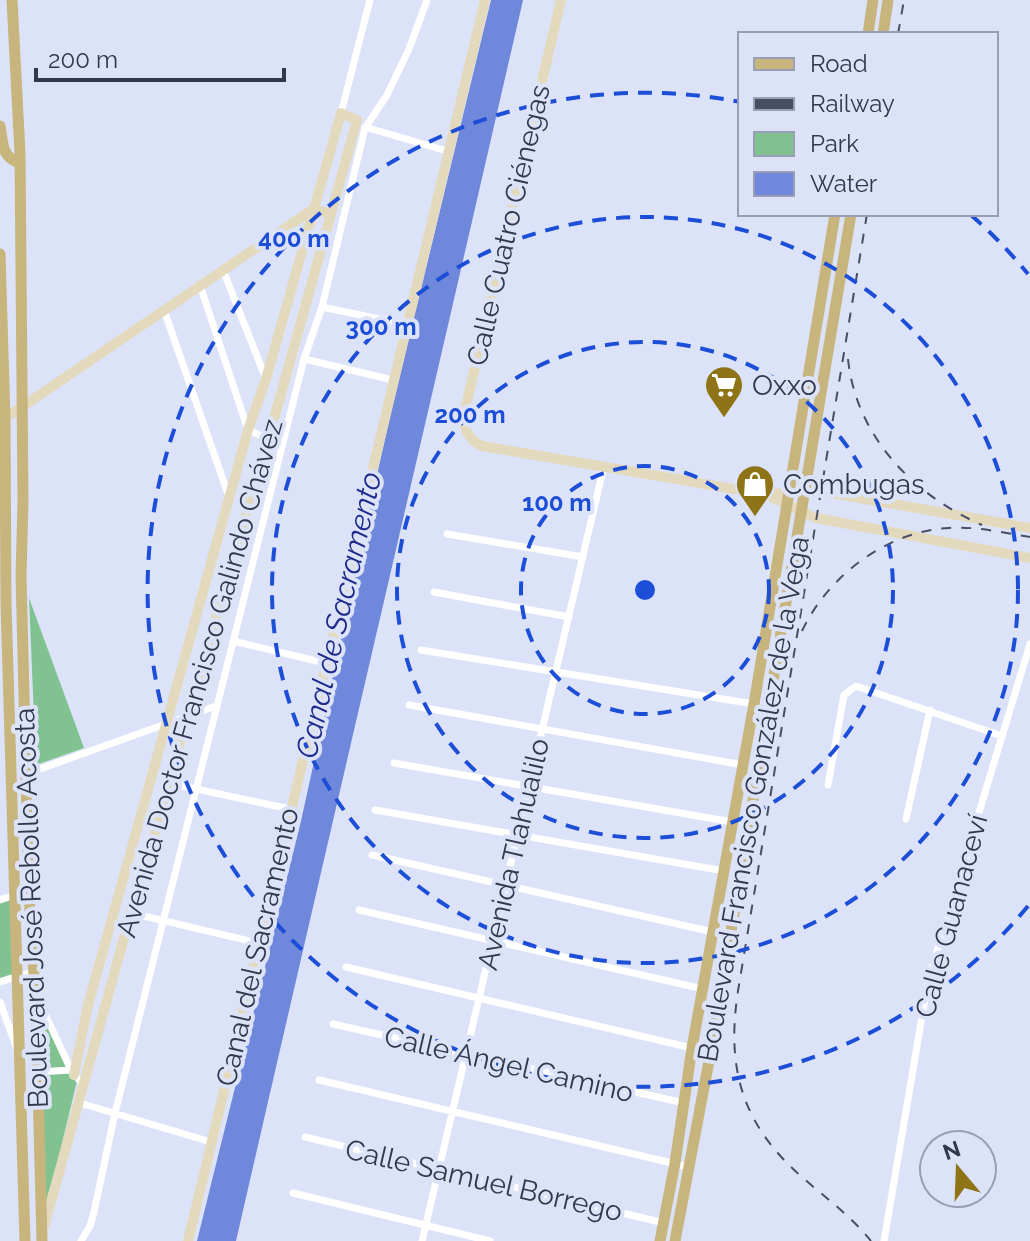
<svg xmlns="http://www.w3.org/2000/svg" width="1030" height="1241" viewBox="0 0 1030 1241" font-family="Raleway,sans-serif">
<rect width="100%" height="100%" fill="#dce3f9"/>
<path fill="#81c390" d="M 29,598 L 84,748 L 36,765 Z
M 14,897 L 15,973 L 0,978 L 0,902 Z
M 41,1009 L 77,1081 L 44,1218 Z"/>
<path fill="#7088db" d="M 491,0 L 523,0 C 428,414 331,827 236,1241 L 197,1241 L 301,821 L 388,425 Z"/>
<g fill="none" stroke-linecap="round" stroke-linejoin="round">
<path stroke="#fff" stroke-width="7" d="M 341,113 L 370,0
M 365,127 L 447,151
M 223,270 L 266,379
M 200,285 L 248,430 L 268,439
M 322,307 L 408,325
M 164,310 L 229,497
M 304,359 L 393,380
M 447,534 L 583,557
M 434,592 L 569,617
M 233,641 L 325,663
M 421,650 L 754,704
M 409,705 L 743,765
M 394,763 L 732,822
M 26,774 L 216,706
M 168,783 L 290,809
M 828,785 L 844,695 L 856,686 L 1002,736
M 375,810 L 724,871
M 906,819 L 930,710
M 372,855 L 713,932
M 128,864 L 144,877
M 0,900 L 15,895
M 359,910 L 703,989
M 131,913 L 258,943
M 346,967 L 692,1048
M 0,982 L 33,972
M 38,999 L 71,1070 L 84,1086
M 0,1002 L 17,1049
M 333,1024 L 684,1103
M 38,1072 L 71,1070
M 319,1080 L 689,1167
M 80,1103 L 211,1142
M 305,1137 L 664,1223
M 293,1193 L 490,1241
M 81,1241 L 90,1226 L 94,1212 L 115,1113 L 304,359 L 322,307 L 365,128 L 387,95 L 409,49 L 427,0
M 422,1241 L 604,466
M 884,1241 L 928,981 L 1030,644"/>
<path stroke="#e3dabe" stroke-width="10" d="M 561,0 L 465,410 C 462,426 467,439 482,446 L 764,494 L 820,491 L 1030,528
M 1,421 L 312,210 L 330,213
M 765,494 L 816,518 L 1030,558
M 44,1227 L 131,913 L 144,877 L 168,783 L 279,401 L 357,120 L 341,113 L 266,379 L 248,430 L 88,1005 L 74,1075
M 188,1241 L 485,0"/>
<path stroke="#c7b57d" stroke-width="11" d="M 12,0 L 20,153 L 23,502 L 21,576 L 29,893 L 36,1009 L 42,1241
M 868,34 L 873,0
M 883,34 L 888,0
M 0,126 C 3,142 1,158 20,163
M 0,254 L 5,418 L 6,603 L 25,1241
M 660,1241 L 675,1163 L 692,1048 L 754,704 L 835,214
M 675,1241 L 712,1045 L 851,214"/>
<path stroke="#484f64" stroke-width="2" stroke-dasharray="10 10" stroke-linecap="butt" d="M 898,34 L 904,0
M 867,214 L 738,991 C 726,1069 742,1125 803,1178 C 827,1199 851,1216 871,1241
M 848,359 C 856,436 913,495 982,525
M 802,631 C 828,576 887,531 949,528 C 976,526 1004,533 1030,537"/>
</g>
<g fill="none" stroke="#1d4ed8" stroke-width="4" stroke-dasharray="14 10">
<circle cx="645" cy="590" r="124"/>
<circle cx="645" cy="590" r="248"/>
<circle cx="645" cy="590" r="373"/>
<path d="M1028 906A497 497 0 1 1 740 102M971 215A497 497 0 0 1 1028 274"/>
</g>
<defs>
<symbol id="supermarket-pin" viewBox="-11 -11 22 30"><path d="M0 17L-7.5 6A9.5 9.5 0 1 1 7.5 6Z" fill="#8e7317" stroke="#dce3f9"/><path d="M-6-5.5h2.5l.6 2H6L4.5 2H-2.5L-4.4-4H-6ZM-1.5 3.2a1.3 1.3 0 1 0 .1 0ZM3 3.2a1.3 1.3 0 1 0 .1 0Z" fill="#fff"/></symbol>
<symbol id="shop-pin" viewBox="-11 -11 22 30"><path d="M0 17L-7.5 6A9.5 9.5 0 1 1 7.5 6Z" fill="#8e7317" stroke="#dce3f9"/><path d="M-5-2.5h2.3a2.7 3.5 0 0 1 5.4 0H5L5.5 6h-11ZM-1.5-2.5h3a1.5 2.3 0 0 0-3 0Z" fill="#fff"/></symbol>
</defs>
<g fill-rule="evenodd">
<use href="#supermarket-pin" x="702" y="363" width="44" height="60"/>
<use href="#shop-pin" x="733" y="462" width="44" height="60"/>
</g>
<g text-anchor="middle" stroke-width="8" stroke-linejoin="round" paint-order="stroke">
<g font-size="28" fill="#32394e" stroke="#dce3f9">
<text transform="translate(508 225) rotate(-77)" y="10">Calle Cuatro Ciénegas</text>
<text transform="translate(199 678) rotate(-74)" y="10">Avenida Doctor Francisco Galindo Chávez</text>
<text transform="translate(753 799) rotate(-80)" y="10">Boulevard Francisco González de la Vega</text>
<text transform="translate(513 854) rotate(-77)" y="10">Avenida Tlahualilo</text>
<text transform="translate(31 908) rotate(-92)" y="10">Boulevard José Rebollo Acosta</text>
<text transform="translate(951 916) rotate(-75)" y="10">Calle Guanaceví</text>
<text transform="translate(257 947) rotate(-77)" y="10">Canal del Sacramento</text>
<text transform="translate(509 1064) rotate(13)" y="10">Calle Ángel Camino</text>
<text transform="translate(484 1180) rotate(13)" y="10">Calle Samuel Borrego</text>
</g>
<g font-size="28" fill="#32394e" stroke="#dce3f9" text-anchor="start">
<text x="752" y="395">Oxxo</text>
<text x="783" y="494">Combugas</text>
</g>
<g font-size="30" font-style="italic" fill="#1f2b8b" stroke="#dce3f9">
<text transform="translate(339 615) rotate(-77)" y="10">Canal de Sacramento</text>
</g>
</g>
<circle cx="645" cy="590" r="12" fill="#1d4ed8" stroke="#dce3f9" stroke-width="4"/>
<g font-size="24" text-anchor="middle" font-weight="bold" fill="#1d4ed8" stroke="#dce3f9" stroke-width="8" stroke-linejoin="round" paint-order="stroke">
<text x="294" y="247">400 m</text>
<text x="381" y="335">300 m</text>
<text x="470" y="423">200 m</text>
<text x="557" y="511">100 m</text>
</g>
<rect x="738" y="32" width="260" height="184" fill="#dce3f9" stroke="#989fb5" stroke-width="2"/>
<rect x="754" y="58" width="40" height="12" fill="#c7b57d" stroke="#989fb5" stroke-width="2"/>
<text x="810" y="72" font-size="24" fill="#32394e">Road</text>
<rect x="754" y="98" width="40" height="12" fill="#484f64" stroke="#989fb5" stroke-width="2"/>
<text x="810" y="112" font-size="24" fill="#32394e">Railway</text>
<rect x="754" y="132" width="40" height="24" fill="#81c390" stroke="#989fb5" stroke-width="2"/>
<text x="810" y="152" font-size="24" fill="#32394e">Park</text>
<rect x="754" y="172" width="40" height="24" fill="#7088db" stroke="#989fb5" stroke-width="2"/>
<text x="810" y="192" font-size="24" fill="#32394e">Water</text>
<g transform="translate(958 1169) rotate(341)"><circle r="38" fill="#dce3f9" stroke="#989fb5" stroke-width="2"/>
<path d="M0-6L14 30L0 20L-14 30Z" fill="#8e7317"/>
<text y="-12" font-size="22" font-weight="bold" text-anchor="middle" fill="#32394e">N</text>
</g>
<path d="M36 68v12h248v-12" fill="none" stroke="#32394e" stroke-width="4"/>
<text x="48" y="68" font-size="24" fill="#32394e" stroke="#dce3f9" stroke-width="6" paint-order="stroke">200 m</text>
</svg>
